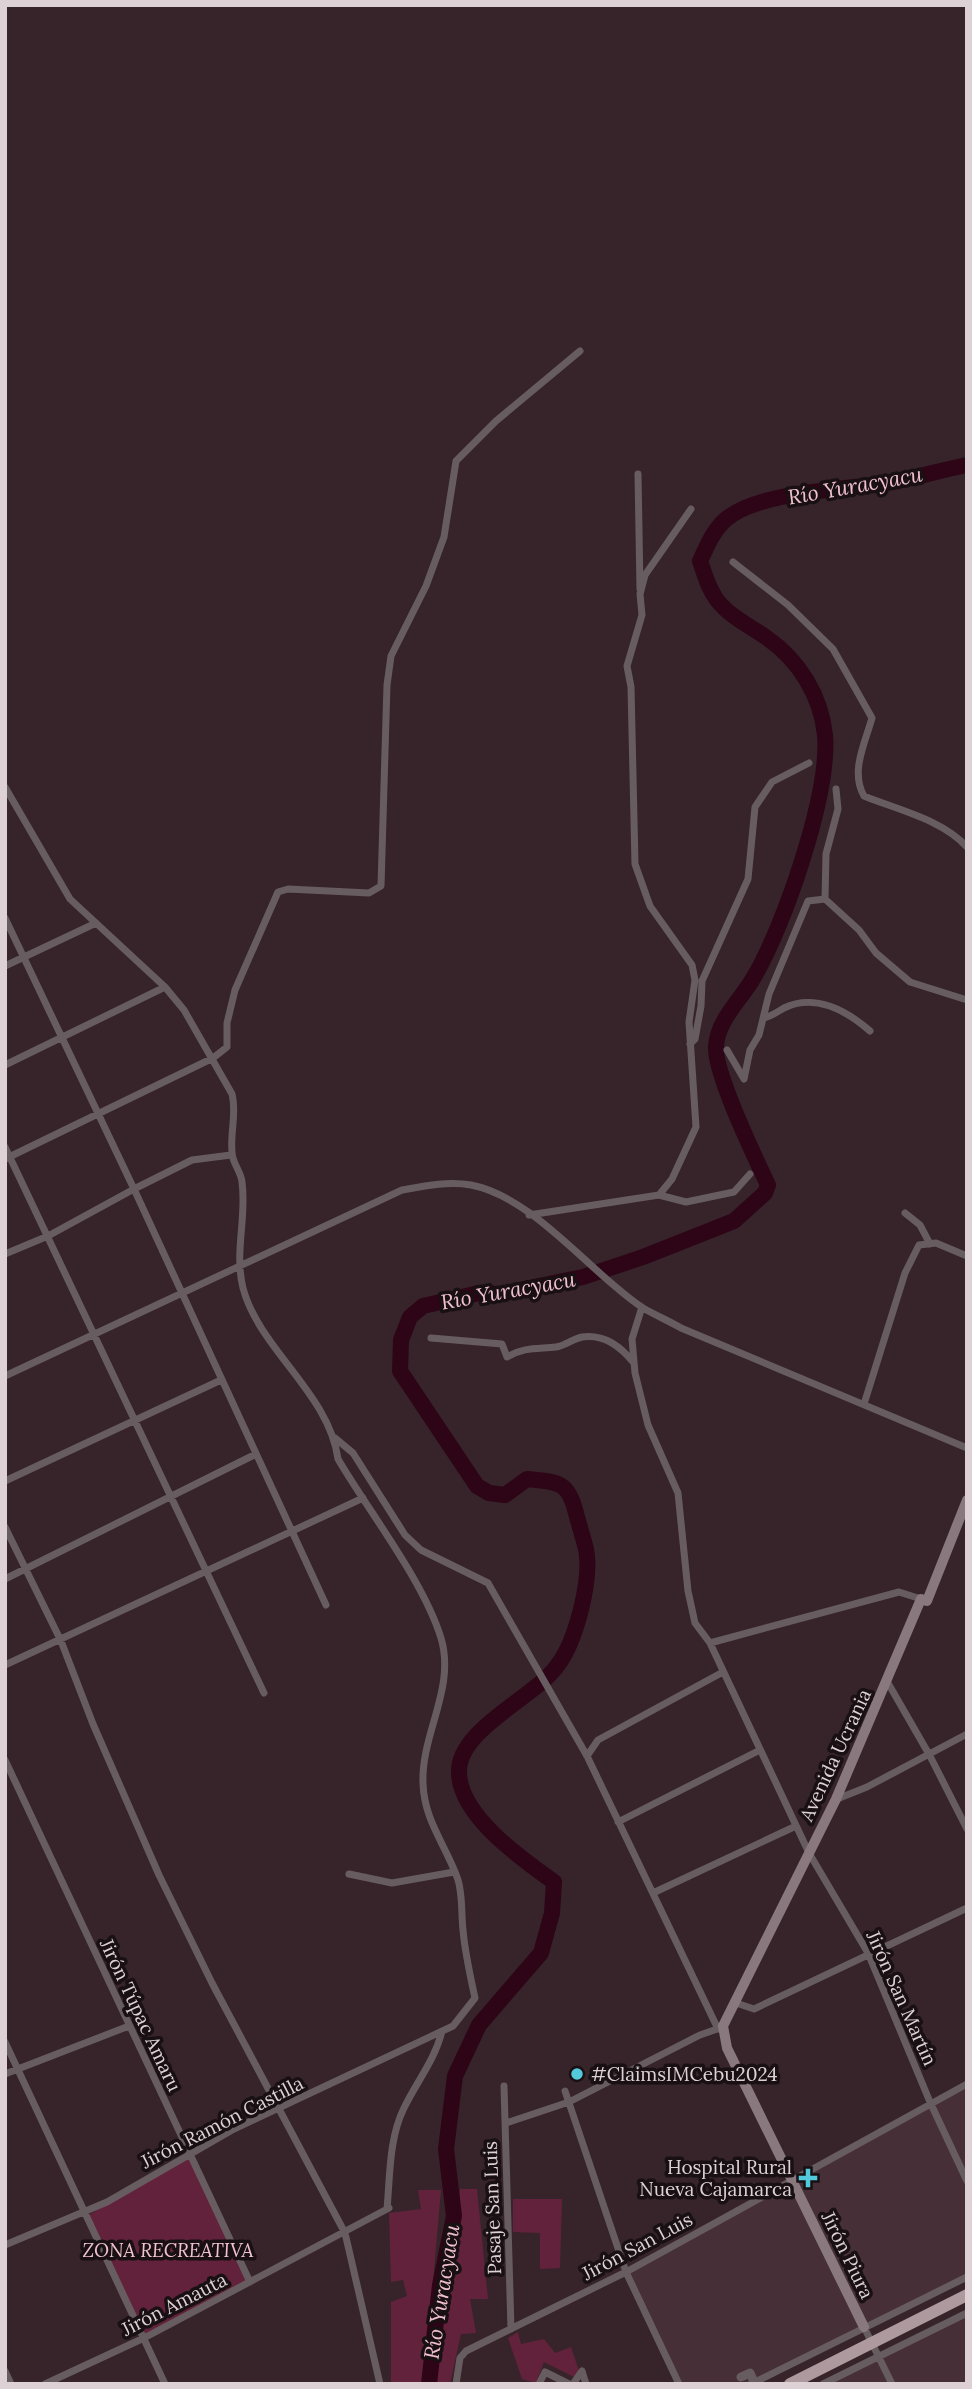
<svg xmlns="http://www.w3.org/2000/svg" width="972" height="2389" viewBox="0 0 972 2389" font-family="Lora,serif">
<rect width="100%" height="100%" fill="#36242a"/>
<path fill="#462f37" d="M 967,2088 L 967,2276 L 750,2384 L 679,2384 L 626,2272 Z
M 967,2313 L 967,2384 L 826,2384 Z"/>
<path fill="#63223b" d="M 189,2153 L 250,2282 L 144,2338 L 86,2217 Z
M 460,2189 L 477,2189 L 488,2299 L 470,2299 L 476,2333 L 461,2334 L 450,2384 L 437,2384 L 435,2353 Z
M 418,2190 L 441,2190 L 424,2384 L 391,2384 L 391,2302 L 407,2296 L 403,2280 L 391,2282 L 389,2213 L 421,2209 Z
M 513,2199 L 562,2199 L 560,2268 L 540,2269 L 540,2233 L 513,2232 Z
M 518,2332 L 521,2344 L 544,2339 L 555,2353 L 571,2347 L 579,2371 L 574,2377 L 544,2362 L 536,2383 L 522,2379 L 508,2338 Z"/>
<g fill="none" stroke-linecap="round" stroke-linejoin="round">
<path stroke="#2d0516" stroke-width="16" d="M 429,2384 L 440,2285 L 454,2216 L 446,2149 L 455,2076 L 479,2025 L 541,1953 L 552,1913 L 554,1882 C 522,1859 460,1816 459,1773 C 457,1730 534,1698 557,1666 C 576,1642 592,1579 586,1549 C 583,1537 579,1525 576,1513 C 568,1480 557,1482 527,1479 L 505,1495 L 489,1493 L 477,1486 L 400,1371 L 401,1340 L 410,1317 L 423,1306 L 479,1293 L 500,1294 L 583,1277 L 643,1257 L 734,1221 L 765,1193 L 768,1185 C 755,1157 714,1073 716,1046 C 718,1019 741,1000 754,977 C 784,926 830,794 825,735 C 821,696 799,660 767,638 C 750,626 730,617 717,600 C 708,588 705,575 700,561 C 707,546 713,531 725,520 C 759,490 850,490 893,482 C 918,477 942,470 967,465"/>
<path stroke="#675d60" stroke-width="7" d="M 638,474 L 640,589
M 733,562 L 788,605 L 833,649 L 872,718 C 865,743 850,772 864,796 C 898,810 941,819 967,847
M 5,787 L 70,899 L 165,987 L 184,1010 L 232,1094 C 237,1114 230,1132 232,1152 C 232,1163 241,1171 242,1182 C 247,1217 234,1252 243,1288 C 259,1349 329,1393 338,1459 C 369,1512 423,1580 441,1638 C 456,1688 421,1734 423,1783 C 424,1820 445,1844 457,1877 C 463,1892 461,1913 463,1930 C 465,1953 470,1975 475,1998 L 453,2026 L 234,2129 L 107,2202 L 5,2245
M 825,899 L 826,854 L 838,809 L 836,789
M 5,918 L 134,1189 L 48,1236 L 5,1254
M 5,966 L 96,923
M 764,1018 C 772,1016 777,1012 784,1008 C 815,993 847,1011 870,1031
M 690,1044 L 695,1039 L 701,1006 L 702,981 L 748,879 L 755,807 L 772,782 L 809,763
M 727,1050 L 744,1079 L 750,1050 L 759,1035 L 769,994 L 808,901 L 825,899 L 859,930 L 876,953 L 910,982 L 967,1000
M 5,1065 L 165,987
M 5,1147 L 264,1693
M 231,1155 L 192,1160 L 134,1189 L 326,1605
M 5,1159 L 213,1058 L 227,1047 L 227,1023 L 235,990 L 278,892 L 288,889 L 369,893 L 381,886 L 387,685 L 391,656 L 426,586 L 444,537 L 456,461 L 496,421 L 580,351
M 659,1195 L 672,1179 L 696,1127 L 689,1022 L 695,980 L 692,965 L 650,906 L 635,864 L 631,687 L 627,666 L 642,615 L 640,594 L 645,575 L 691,509
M 905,1213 L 920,1225 L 930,1244
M 529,1215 L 659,1195 L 686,1202 L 734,1192 L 750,1174
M 642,1307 L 632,1339 L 635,1373 L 648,1425 L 678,1493 L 688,1591 L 695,1623 L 710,1643 L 809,1853 L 868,1953 L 930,2102 L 967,2181
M 431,1338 L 502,1344 L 507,1357 C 524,1347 536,1349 556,1347 C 565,1346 572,1339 582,1337 C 605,1334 621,1347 634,1363
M 5,1376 L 402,1190 C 424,1186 448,1181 471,1185 C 534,1197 591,1274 643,1308 C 655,1315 669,1321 681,1328 L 967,1448
M 864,1404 L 905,1273 L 919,1245 L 936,1243 L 967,1256
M 335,1438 L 353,1453 L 405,1535 L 421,1550 L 488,1583 L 587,1756 L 718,2029
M 5,1481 L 221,1380
M 5,1527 L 61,1641 L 93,1724 L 159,1875 L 212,1983 L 345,2233 L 380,2384
M 5,1579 L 254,1455
M 710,1643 L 899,1592 L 921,1599
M 5,1665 L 363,1498
M 888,1683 L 930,1756 L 967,1829
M 587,1756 L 598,1740 L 723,1672
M 5,1760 L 250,2282
M 837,1799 L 867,1787 L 967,1734
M 618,1822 L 760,1750
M 349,1874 L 392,1883 L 454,1872
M 653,1893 L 796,1826
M 736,2003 L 754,2009 L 967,1908
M 5,2042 L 165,2384
M 5,2074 L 129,2026
M 504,2086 L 511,2329
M 565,2091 L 626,2272 L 679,2384
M 506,2123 L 569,2102 L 700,2035 L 720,2028
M 387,2209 C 390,2176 389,2138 404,2108 C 417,2081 435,2060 442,2031
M 864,2327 L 892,2384
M 5,2371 L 11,2384
M 45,2384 L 144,2338 L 389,2208
M 456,2384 L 460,2358 L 466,2351 L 626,2272 L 967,2084
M 539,2384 L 545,2372 L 569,2384
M 573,2384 L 582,2371 L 586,2384
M 751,2384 L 967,2277
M 823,2384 L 967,2313"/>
<path stroke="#89797e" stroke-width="10" d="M 864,2327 L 727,2048 L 723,2026 L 836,1799 L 921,1599 L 927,1601 L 967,1500"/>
<path stroke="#ae999f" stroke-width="12" d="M 790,2384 L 967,2295"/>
<path stroke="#675d60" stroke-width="9" d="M 741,2377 L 750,2373 L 755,2384"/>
</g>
<g fill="#53cadc" stroke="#181013" stroke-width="2.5">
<circle cx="577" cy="2074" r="7"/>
<path d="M804.5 2167.5h7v7h7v7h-7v7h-7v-7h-7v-7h7z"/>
</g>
<g text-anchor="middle" stroke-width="7" stroke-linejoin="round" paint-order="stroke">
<g font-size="19" fill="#ded1d5" stroke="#181013">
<text transform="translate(835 1755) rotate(-65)" y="7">Avenida Ucrania</text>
<text transform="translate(902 1998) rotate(66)" y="7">Jirón San Martín</text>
<text transform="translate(141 2015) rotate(65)" y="7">Jirón Túpac Amaru</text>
<text transform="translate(222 2122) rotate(-27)" y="7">Jirón Ramón Castilla</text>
<text transform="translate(492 2208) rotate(-92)" y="7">Pasaje San Luis</text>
<text transform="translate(637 2246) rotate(-28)" y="7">Jirón San Luis</text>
<text transform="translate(848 2255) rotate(64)" y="7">Jirón Piura</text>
<text transform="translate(174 2304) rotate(-27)" y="7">Jirón Amauta</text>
</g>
<g font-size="19" fill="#ded1d5" stroke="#181013" text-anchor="start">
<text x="591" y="2081">#ClaimsIMCebu2024</text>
<text x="792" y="2174" text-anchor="end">Hospital Rural<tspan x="792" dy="22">Nueva Cajamarca</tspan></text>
</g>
<g font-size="19" font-style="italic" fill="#f2c2d0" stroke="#181013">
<text x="168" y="2257">ZONA RECREATIVA</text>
</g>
<g font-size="21" font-style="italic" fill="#f1c0cf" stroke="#181013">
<text transform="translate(855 486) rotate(-10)" y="7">Río Yuracyacu</text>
<text transform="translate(508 1291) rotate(-10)" y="7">Río Yuracyacu</text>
<text transform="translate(442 2292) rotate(-81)" y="7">Río Yuracyacu</text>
</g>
</g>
<rect width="972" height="2389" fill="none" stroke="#ded1d5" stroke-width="14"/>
</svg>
